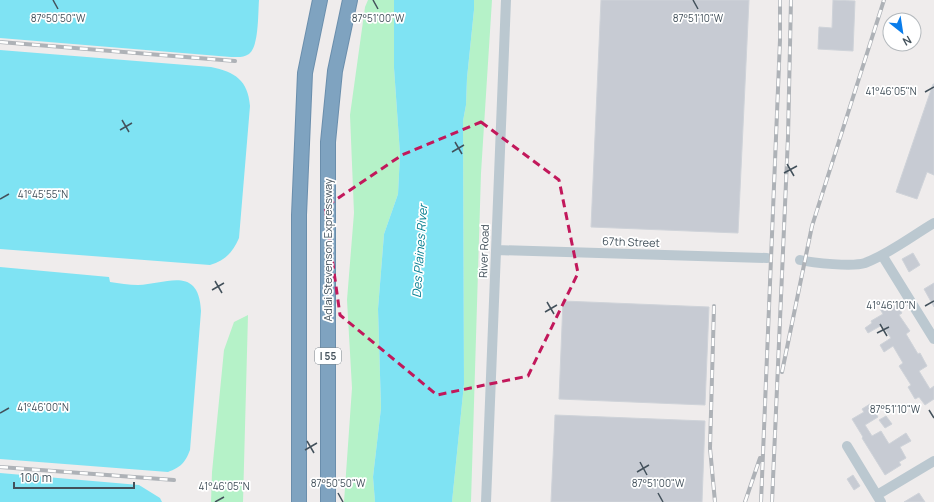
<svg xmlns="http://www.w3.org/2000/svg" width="934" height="502" viewBox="0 0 934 502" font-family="Manrope,sans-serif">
<rect width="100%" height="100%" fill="#efecec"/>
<path fill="#b5f2c8" d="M 368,0 L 394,0 L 394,68 L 400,154 L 398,194 L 384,234 L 378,309 L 381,408 L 373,477 L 375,502 L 344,502 L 352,388 L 347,300 L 354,213 L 350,115 L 365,7 Z
M 474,0 L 492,0 L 481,173 L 471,502 L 452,502 L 464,384 L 463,121 L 466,105 L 467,78 L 474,10 Z
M 248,315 L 243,502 L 211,502 L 212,472 L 224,350 L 234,322 Z"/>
<path fill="#7fe3f3" d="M 0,0 L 259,0 C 258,13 259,47 249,54 C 243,58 238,57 231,57 L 0,38 Z
M 394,0 L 474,0 L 474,10 L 467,78 L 466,105 L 463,121 L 464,384 L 452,502 L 375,502 L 373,477 L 381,408 L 378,309 L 384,234 L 398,194 L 400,154 L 394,68 Z
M 0,50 L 211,67 C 235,72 248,80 250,106 L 239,238 C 233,252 225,261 210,265 L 0,249 Z
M 0,267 L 109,277 L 110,282 C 119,283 129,285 138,285 C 166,284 199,265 201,311 L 190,450 C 185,463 181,467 168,472 L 0,459 Z
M 0,473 L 139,485 L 160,498 L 162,502 L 0,502 Z"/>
<path fill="#c7cbd3" stroke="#cfd3d9" d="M 601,0 L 749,0 L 738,233 L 591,227 Z
M 833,0 L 855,1 L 853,51 L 818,49 L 819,27 L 832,28 Z
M 933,84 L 934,84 L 934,175 L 927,172 L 917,199 L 896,192 Z
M 913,253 L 920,265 L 909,272 L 902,259 Z
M 934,283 L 934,307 L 924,289 Z
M 563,301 L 709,307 L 705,405 L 559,399 Z
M 892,302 L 895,307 L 897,306 L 902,313 L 899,315 L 910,331 L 906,334 L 918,354 L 920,353 L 927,366 L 919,371 L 930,389 L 934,386 L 934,399 L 925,405 L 919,397 L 915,399 L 908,387 L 911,385 L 899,366 L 903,363 L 893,346 L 884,352 L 880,345 L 891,338 L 882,325 L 868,333 L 865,328 L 872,323 L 871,321 L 883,314 L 880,309 Z
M 870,404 L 878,417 L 865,425 L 872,436 L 881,431 L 889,444 L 906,433 L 911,441 L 900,447 L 906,458 L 899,462 L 901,465 L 885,475 L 862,438 L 863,437 L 852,419 L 864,412 L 862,409 Z
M 555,415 L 705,421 L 702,502 L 551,502 Z
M 886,416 L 892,424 L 885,428 L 879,420 Z
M 853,475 L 860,486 L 854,490 L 847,479 Z
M 919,493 L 925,502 L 904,502 Z"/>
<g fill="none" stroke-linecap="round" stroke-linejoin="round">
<defs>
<path id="highway" d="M 299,502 L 299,215 L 305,73 L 320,0
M 328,502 L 328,142 L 335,71 L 350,0"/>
</defs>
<use href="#highway" stroke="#6a8eac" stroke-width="16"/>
<path stroke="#bbc8d0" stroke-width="10" d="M 496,250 L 767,258
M 882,255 L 934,339
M 800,260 C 813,263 853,267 865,263 C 889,254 912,236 934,223
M 847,446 L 881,502
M 877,495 L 934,461
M 486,502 L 506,0"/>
<use href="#highway" stroke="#7fa3c0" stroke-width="14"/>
<defs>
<path id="rail" d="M 0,42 L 235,61
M 714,306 L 710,448 L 715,502
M 782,372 L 812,226 L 884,0
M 0,467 L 174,480
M 745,502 L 760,458
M 761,502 L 780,40 L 780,0
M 772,502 L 788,137 L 791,0"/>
</defs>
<use href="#rail" stroke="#aeb2b7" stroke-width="4"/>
<use href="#rail" stroke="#fff" stroke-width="2.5" stroke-dasharray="8" stroke-linecap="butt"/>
</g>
<path fill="none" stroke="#c2185b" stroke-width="3" stroke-dasharray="8 5" stroke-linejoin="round" d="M 481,122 L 559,180 L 578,273 L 528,376 L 437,395 L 340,315 L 325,207 L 402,155 Z"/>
<path fill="none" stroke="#43515b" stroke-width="1.5" d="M 53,0 L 58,9M 373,0 L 378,9M 693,0 L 698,9M 925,92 L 934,87M 122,120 L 129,132M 120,130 L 132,123M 455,142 L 462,154M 452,152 L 464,145M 787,164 L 794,176M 784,173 L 797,166M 0,199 L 9,194M 215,281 L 222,293M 212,290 L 224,283M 547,302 L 554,314M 925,306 L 934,301M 545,312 L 557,305M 880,324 L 887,336M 877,333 L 889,327M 929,410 L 934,418M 0,413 L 9,408M 307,441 L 314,453M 305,450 L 317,443M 640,462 L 647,475M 637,472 L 649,465M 338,493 L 343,502M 658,493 L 663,502M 215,502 L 224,497"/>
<g text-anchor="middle" stroke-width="3.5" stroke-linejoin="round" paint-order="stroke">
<rect fill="#fff" stroke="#7b858c" stroke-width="1" x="315" y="348" width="26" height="16" rx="3"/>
<g font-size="10" font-weight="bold" fill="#43515b">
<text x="328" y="360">I 55</text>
</g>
<g font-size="11" fill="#43515b" stroke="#fff">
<text transform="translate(631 242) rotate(2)" y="4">67th Street</text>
<text transform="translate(328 250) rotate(-90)" y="4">Adlai Stevenson Expressway</text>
<text transform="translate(484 251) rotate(-88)" y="4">River Road</text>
</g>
<g font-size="12" font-style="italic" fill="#047e90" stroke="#fff">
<text transform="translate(420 251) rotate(-86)" y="4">Des Plaines River</text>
</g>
</g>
<g font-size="10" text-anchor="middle" fill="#43515b" stroke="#fff" stroke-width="3.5" stroke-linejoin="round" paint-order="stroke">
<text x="378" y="22">87°51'00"W</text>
<text x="698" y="22">87°51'10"W</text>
<text x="58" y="22">87°50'50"W</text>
<text x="891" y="95">41°46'05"N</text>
<text x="43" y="198">41°45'55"N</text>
<text x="891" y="309">41°46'10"N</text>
<text x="43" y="411">41°46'00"N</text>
<text x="895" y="413">87°51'10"W</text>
<text x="338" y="487">87°50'50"W</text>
<text x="658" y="487">87°51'00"W</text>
<text x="224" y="490">41°46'05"N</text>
</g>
<g transform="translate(902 32) rotate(150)"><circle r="19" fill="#ffffff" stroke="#b4b9bd"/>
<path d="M0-3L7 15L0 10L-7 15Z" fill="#0a7deb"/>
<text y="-6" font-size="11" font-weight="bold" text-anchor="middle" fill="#43515b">N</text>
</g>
<path d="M14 482v6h120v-6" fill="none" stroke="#43515b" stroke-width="2"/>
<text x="20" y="482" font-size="12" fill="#43515b" stroke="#ffffff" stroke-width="3" paint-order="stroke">100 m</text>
</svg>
